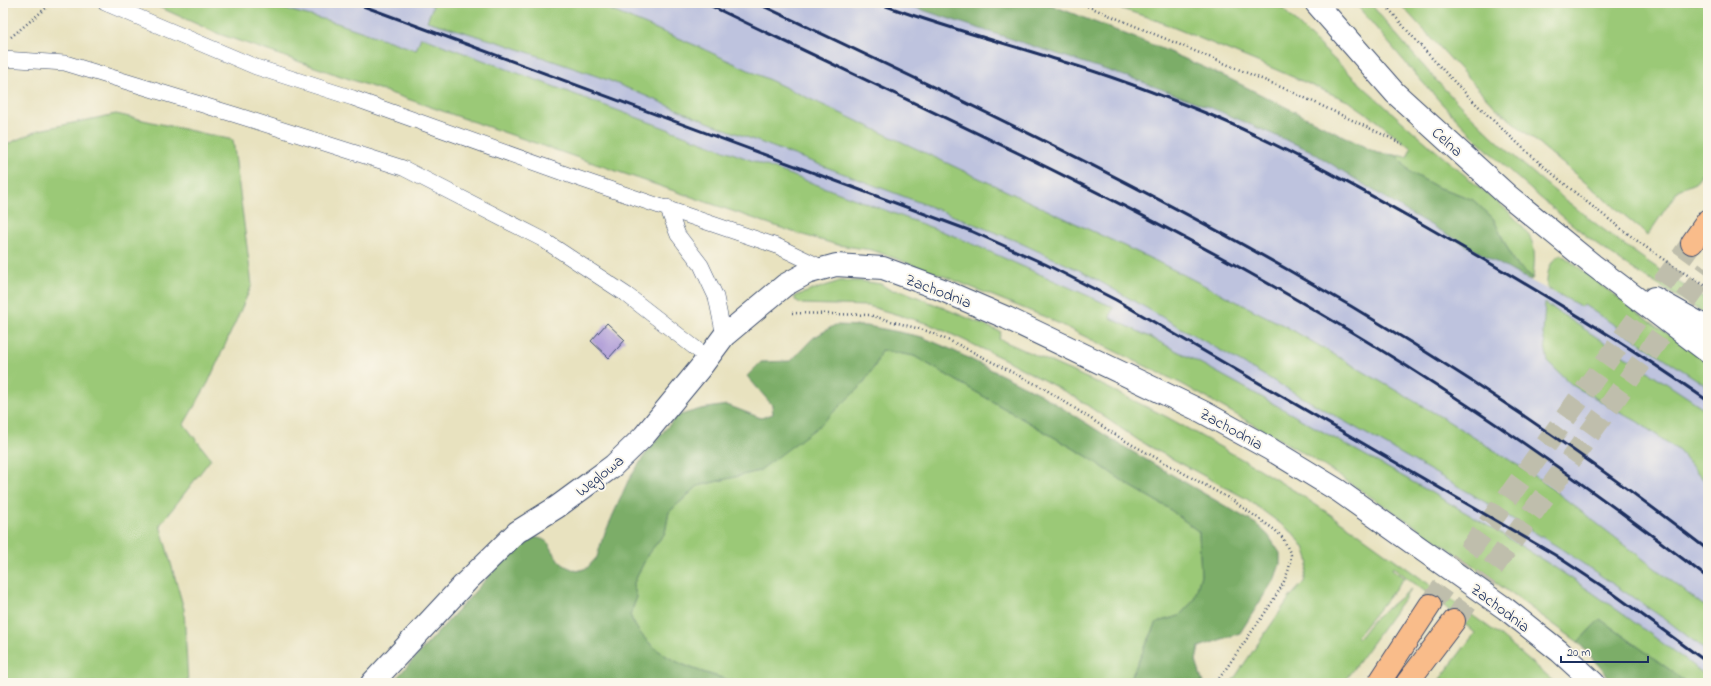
<svg xmlns="http://www.w3.org/2000/svg" width="1711" height="686" viewBox="0 0 1711 686" font-family="'Indie Flower',sans-serif">
<rect width="100%" height="100%" fill="#fbf7ec"/>
<filter id="ink" filterUnits="userSpaceOnUse"><feTurbulence type="fractalNoise" baseFrequency=".025" numOctaves="2"/><feDisplacementMap in="SourceGraphic" scale="8" xChannelSelector="R" yChannelSelector="G"/><feConvolveMatrix kernelMatrix="1 2 1 2 8 2 1 2 1" color-interpolation-filters="sRGB"/></filter>
<filter id="wash" filterUnits="userSpaceOnUse"><feTurbulence type="fractalNoise" baseFrequency=".012" numOctaves="4" result="noise"/><feDisplacementMap in="SourceGraphic" scale="16" xChannelSelector="R" yChannelSelector="G"/><feGaussianBlur stdDeviation="0.9" result="paint"/><feColorMatrix in="noise" values="0 0 0 0 0 0 0 0 0 0 0 0 0 0 0 0 0 1.4 0 .05"/><feComposite in="paint" operator="in"/></filter>
<g filter="url(#wash)">
<rect width="100%" height="100%" fill="#e8e2bf"/>
<path fill="#bec3de" d="M 168,3 L 901,3 L 1137,80 L 1219,111 L 1309,150 L 1411,214 L 1521,276 L 1582,307 L 1584,305 L 1708,387 L 1708,683 L 1688,683 L 1600,619 L 1154,342 Z"/>
<path fill="#9bc977" stroke="#5b7c6a" d="M 150,3 L 261,3 L 334,22 L 416,50 L 421,37 L 957,237 L 1113,307 L 1110,318 C 1182,351 1249,390 1318,429 C 1397,473 1477,517 1554,567 C 1607,601 1657,639 1708,677 L 1708,683 L 1688,683 L 1600,619 L 1578,642 L 1444,545 L 1307,455 L 1182,384 L 1045,317 L 946,277 L 872,250 L 838,245 L 796,233 L 219,34 Z
M 427,3 L 593,3 L 697,46 L 1156,261 L 1287,327 L 1443,418 L 1538,478 L 1708,609 L 1708,652 L 1669,622 L 1560,548 L 1475,496 L 1085,273 L 1014,240 L 921,203 L 712,124 L 608,80 L 501,43 L 427,21 L 433,6 Z
M 1103,3 L 1277,3 C 1350,78 1427,145 1508,211 C 1516,220 1528,231 1532,242 C 1536,253 1534,267 1533,278 L 1514,262 L 1493,218 L 1473,200 L 1453,192 L 1439,188 L 1410,172 L 1396,155 L 1407,157 L 1411,148 L 1376,120 L 1350,102 L 1272,68 L 1153,19 Z
M 1355,3 L 1370,3 C 1401,40 1432,78 1467,112 C 1540,184 1621,247 1708,301 L 1708,316 C 1668,290 1627,268 1589,238 C 1549,206 1508,171 1471,134 C 1430,93 1393,48 1355,3 Z
M 1399,3 L 1708,3 L 1708,165 L 1695,183 L 1678,190 L 1648,235 L 1495,107 Z
M 116,114 L 233,140 L 252,285 L 208,383 L 184,424 L 211,459 L 160,525 L 184,609 L 188,683 L 3,683 L 3,146 L 39,130 Z
M 1561,254 L 1634,310 L 1708,362 L 1708,387 L 1584,305 L 1582,307 L 1547,288 C 1546,276 1549,260 1561,254 Z
M 840,281 L 861,281 L 881,284 L 890,290 L 903,291 L 1001,332 L 999,339 L 1098,383 L 1167,417 L 1254,466 L 1298,493 L 1355,531 L 1497,633 L 1555,683 L 1437,683 L 1475,633 L 1444,606 L 1393,567 L 1392,569 L 1404,578 L 1357,636 L 1359,638 L 1373,620 L 1411,589 L 1343,683 L 1231,683 L 1290,597 L 1304,582 L 1309,562 L 1304,547 L 1293,533 L 1247,499 L 1141,442 L 1075,397 L 1004,359 L 953,335 L 929,324 L 868,306 L 802,304 L 795,300 L 795,296 Z
M 1545,303 L 1708,411 L 1708,485 L 1679,451 L 1638,422 L 1572,385 L 1548,362 L 1543,334 Z
M 880,350 L 914,356 L 1088,457 L 1127,484 L 1168,508 L 1199,532 L 1201,575 L 1194,600 L 1179,616 L 1157,622 L 1128,683 L 740,683 C 705,673 665,664 641,634 C 636,629 633,621 630,615 L 637,597 L 633,585 L 648,554 L 665,533 L 669,512 L 698,486 L 759,471 L 785,450 L 862,385 L 876,364 Z"/>
<path fill="#7cad68" stroke="#4c6e63" d="M 901,3 L 1046,3 L 1158,47 L 1228,78 L 1377,153 L 1396,155 L 1410,172 L 1439,188 L 1453,192 L 1473,200 L 1493,218 L 1514,262 L 1533,278 L 1531,280 L 1521,276 L 1411,214 L 1309,150 L 1219,111 L 1137,80 Z
M 835,325 L 867,326 L 894,331 L 922,337 L 950,349 L 1040,394 L 1116,442 L 1256,524 L 1268,535 L 1280,553 L 1280,564 L 1275,578 L 1240,633 L 1199,647 L 1196,661 L 1203,683 L 1128,683 L 1157,622 L 1179,616 L 1194,600 L 1201,575 L 1199,532 L 1168,508 L 1127,484 L 1088,457 L 914,356 L 881,350 L 876,364 L 862,385 L 819,426 L 759,471 L 698,486 L 669,512 L 665,533 L 648,554 L 633,585 L 637,597 L 630,615 C 633,622 637,629 641,634 C 665,664 705,673 740,683 L 520,683 L 519,682 L 517,683 L 392,683 L 489,576 L 516,547 L 529,537 C 553,538 548,547 560,562 C 564,566 572,569 577,571 L 587,568 L 597,557 L 602,540 L 628,481 L 650,447 L 677,416 L 701,409 L 727,405 L 761,418 L 773,414 L 772,405 L 747,376 L 761,362 L 791,361 L 813,338 Z
M 1600,619 L 1688,683 L 1614,683 L 1578,642 Z"/>
<g id="blocks">
<path fill="#b19fd8" d="M 607,323 L 625,340 L 609,358 L 591,341 Z"/>
</g>
</g>
<g filter="url(#ink)">
<use href="#blocks" fill-opacity="0" stroke="#3a4a6d" stroke-width="1"/>
<g fill="none" stroke-linecap="round" stroke-linejoin="round">
<path stroke="#bfbeac" stroke-width="22" stroke-dasharray="22 11" stroke-linecap="butt" d="M 1430,605 L 1692,243
M 1454,621 L 1708,270"/>
<defs>
<path id="service" d="M 105,3 L 256,67 L 353,98 L 574,177 L 777,246 L 823,268
M 3,59 L 65,63 L 236,115 L 403,168 L 542,239 L 627,295 L 708,358
M 667,207 L 678,235 L 701,265 L 716,297 L 724,336"/>
<path id="minor" d="M 372,683 L 467,581 L 517,532 L 557,507 L 587,485 L 613,466 L 644,436 L 701,367 L 724,336 L 785,285 L 807,273 L 836,265 L 883,268 L 940,289 L 1007,318 L 1203,412 L 1270,449 L 1339,491 L 1506,609 L 1559,651 L 1594,683"/>
<path id="tertiary" d="M 1316,3 L 1395,93 L 1506,194 L 1593,265 L 1708,352
M 1654,298 L 1708,328"/>
<path id="primary" d="M 1692,243 L 1708,220
M 1379,683 L 1430,605
M 1407,683 L 1454,621"/>
</defs>
<use href="#service" stroke="#3a4a6d" stroke-width="16"/>
<use href="#minor" stroke="#3a4a6d" stroke-width="24"/>
<use href="#tertiary" stroke="#3a4a6d" stroke-width="24"/>
<use href="#primary" stroke="#3a4a6d" stroke-width="24"/>
<path stroke="#3a4a6d" stroke-width="2.5" stroke-dasharray="1 3" stroke-linecap="butt" d="M 1080,3 L 1288,90 L 1403,144
M 1384,3 C 1450,83 1524,154 1606,217 C 1638,242 1672,267 1708,287
M 11,37 L 52,3
M 792,313 L 869,315 L 927,331 L 959,345 L 1045,389 L 1122,439 L 1232,500 L 1275,530 L 1283,538 L 1291,555 L 1289,569 L 1283,584 L 1269,607 L 1216,683"/>
<use href="#service" stroke="#fff" stroke-width="15"/>
<use href="#minor" stroke="#fff" stroke-width="22"/>
<use href="#tertiary" stroke="#fff" stroke-width="22"/>
<use href="#primary" stroke="#f9bc8a" stroke-width="22"/>
<path stroke="#1b2f5e" stroke-width="3" d="M 355,3 L 971,231 L 1045,264 L 1116,300 L 1555,555 L 1611,592 L 1708,663
M 705,3 C 897,96 1092,183 1278,289 C 1428,374 1571,472 1708,578
M 757,3 C 937,88 1117,173 1290,271 C 1436,353 1576,447 1708,550
M 878,3 C 939,26 1002,42 1064,62 C 1115,77 1164,96 1213,116 C 1283,146 1349,183 1415,220 C 1515,277 1614,335 1708,401"/>
</g>
</g>
<g text-anchor="middle" stroke-width="4" stroke-linejoin="round" paint-order="stroke">
<g font-size="16" fill="#1b2f5e" stroke="#fbf7ec">
<text transform="translate(1448 141) rotate(42)" y="6">Celna</text>
<text transform="translate(939 290) rotate(21)" y="6">Zachodnia</text>
<text transform="translate(1232 428) rotate(29)" y="6">Zachodnia</text>
<text transform="translate(599 475) rotate(-39)" y="6">Węglowa</text>
<text transform="translate(1501 607) rotate(37)" y="6">Zachodnia</text>
</g>
</g>
<rect width="1711" height="686" fill="none" stroke="#fbf7ec" stroke-width="16"/>
<path d="M1561 656v6h87v-6" fill="none" stroke="#1b2f5e" stroke-width="2"/>
<text x="1567" y="656" font-size="12" fill="#1b2f5e" stroke="#fbf7ec" stroke-width="3" paint-order="stroke">20 m</text>
</svg>
